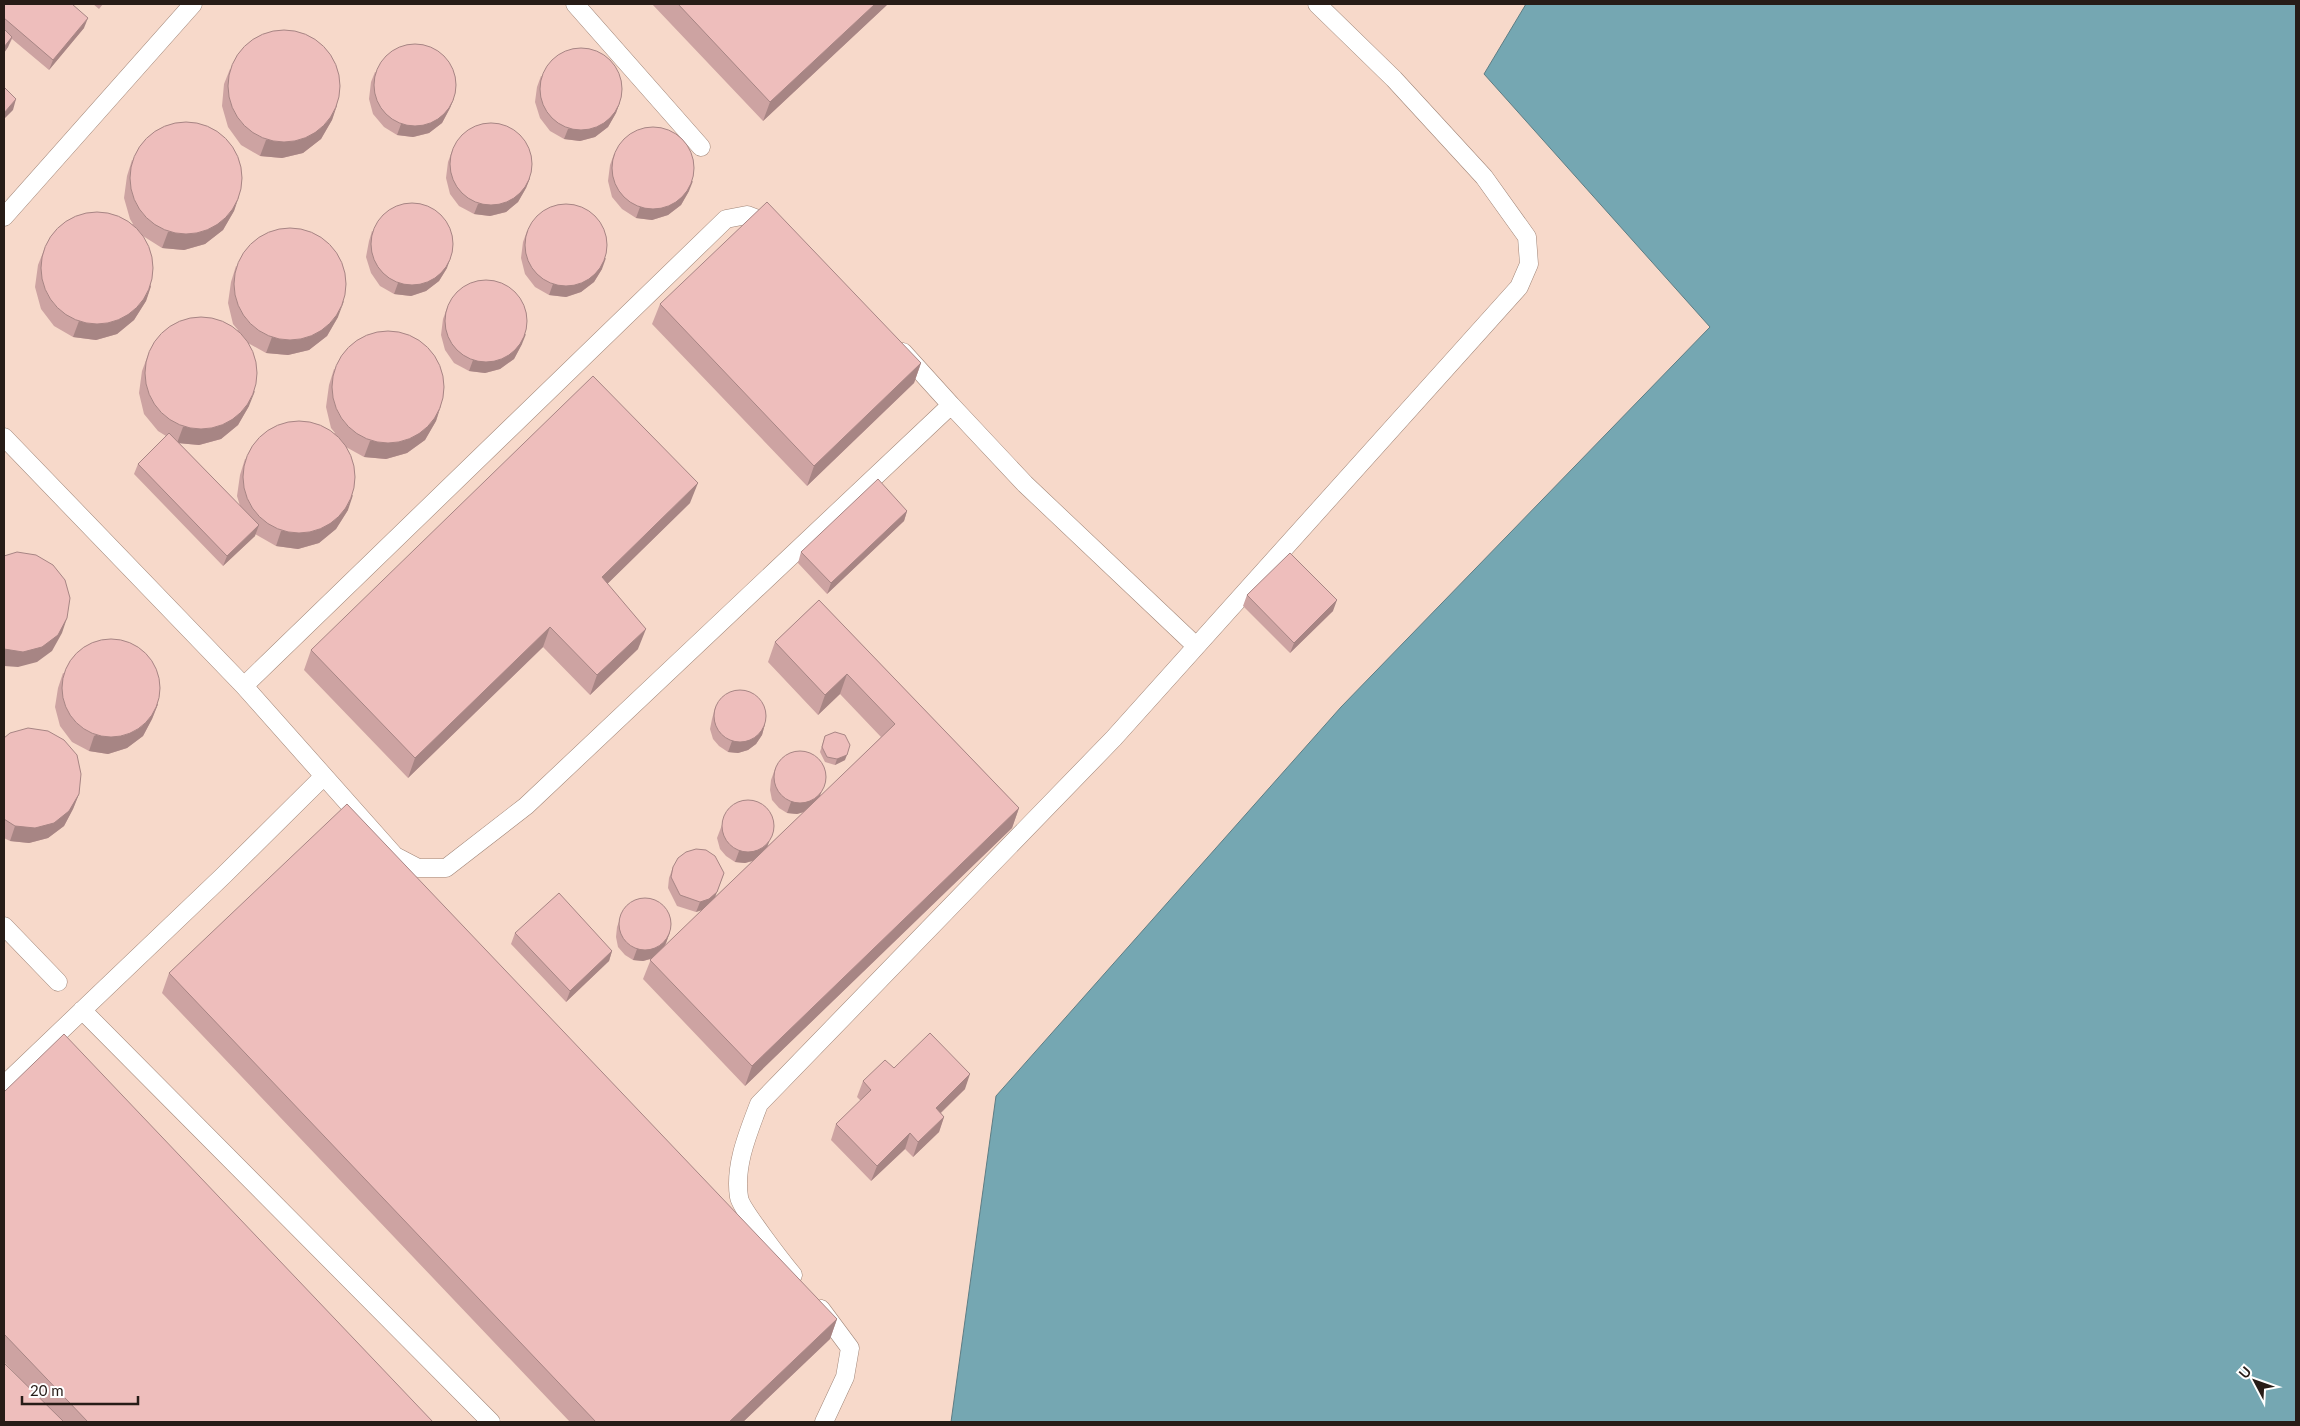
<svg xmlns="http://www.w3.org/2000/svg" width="2300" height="1426" viewBox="0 0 2300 1426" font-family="Lato,sans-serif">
<rect width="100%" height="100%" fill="#f7d9ca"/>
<path fill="#75a7b2" stroke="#5e7d84" d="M 1526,4 L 2296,4 L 2296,1422 L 951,1422 L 996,1096 L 1341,707 L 1710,327 L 1484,74 Z"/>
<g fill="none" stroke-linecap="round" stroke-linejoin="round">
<defs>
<path id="lane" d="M 575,4 L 701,147
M 4,217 L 193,4
M 903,352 L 951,405
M 4,437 L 244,686 L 395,856 L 418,868 L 446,868 L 526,806 L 951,405 L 1025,484 L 1196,646
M 244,686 L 726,219 L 747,215 L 774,225
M 4,926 L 58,982
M 82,1010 L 491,1422
M 4,1085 L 223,876 L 323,777
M 793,1275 C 784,1264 740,1208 739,1197 C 734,1166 748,1133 759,1104 L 1114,738 L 1519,287 L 1529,264 L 1527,237 L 1484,177 L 1394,79 L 1317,4
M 821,1309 L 850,1348 L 845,1377 L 824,1422"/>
</defs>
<use href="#lane" stroke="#a08577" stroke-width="19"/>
<use href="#lane" stroke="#fff" stroke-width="18"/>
</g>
<path fill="#cda3a2" d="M 4,4 L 84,28 L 49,70 L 12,39 L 8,47 L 4,53 Z
M 93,4 L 103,4 L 99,9 Z
M 652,4 L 888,4 L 763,121 Z
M 230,69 L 337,105 L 332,120 L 321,139 L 303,153 L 282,158 L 260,156 L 241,145 L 228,127 L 222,106 L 224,84 Z
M 375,72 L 454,98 L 450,108 L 442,123 L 429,133 L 413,137 L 397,135 L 384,127 L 373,114 L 369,99 L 371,82 Z
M 541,76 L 620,102 L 616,113 L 608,127 L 595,137 L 580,141 L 564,139 L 550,131 L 540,118 L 535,102 L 537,87 Z
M 452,151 L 530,178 L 526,188 L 518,202 L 506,212 L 490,216 L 474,214 L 459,206 L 450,194 L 446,178 L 448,162 Z
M 614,154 L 689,191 L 681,205 L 668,215 L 652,220 L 636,218 L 622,209 L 612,197 L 608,181 L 610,165 Z
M 132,160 L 239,196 L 234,211 L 223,230 L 205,244 L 184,250 L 162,248 L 143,236 L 151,286 L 146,301 L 134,320 L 117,334 L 96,340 L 73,337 L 54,326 L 41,309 L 35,287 L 38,265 L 44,250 L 133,224 L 130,219 L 124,198 L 127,176 Z
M 372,231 L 447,268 L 439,281 L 426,291 L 411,296 L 394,294 L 380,286 L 371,273 L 366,257 L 369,241 Z
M 527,231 L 602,269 L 594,282 L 581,292 L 566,297 L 549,295 L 535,287 L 525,274 L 521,258 L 523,242 Z
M 236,266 L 338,317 L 327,336 L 309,350 L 288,355 L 266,353 L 248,343 L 249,406 L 238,425 L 221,439 L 199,445 L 179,443 L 240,506 L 237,496 L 240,475 L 245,459 L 335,433 L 331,428 L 326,407 L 329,385 L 334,369 L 441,405 L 436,421 L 425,440 L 407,453 L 386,459 L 364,457 L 346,447 L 348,510 L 336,529 L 319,543 L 298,549 L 276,546 L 255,534 L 255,536 L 223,566 L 134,474 L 138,464 L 166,436 L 158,431 L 144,414 L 139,393 L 142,371 L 148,355 L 238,330 L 233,324 L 228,303 L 231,282 Z
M 660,304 L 921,363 L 914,383 L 807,486 L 652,324 Z
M 447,308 L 522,344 L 514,359 L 500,369 L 485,373 L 469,371 L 454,363 L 445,350 L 441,335 L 443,319 Z
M 690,503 L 607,584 L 638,649 L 590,695 L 543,647 L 408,778 L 304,670 L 311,650 Z
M 907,511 L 904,521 L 827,594 L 798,563 L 801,552 Z
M 1247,595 L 1333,611 L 1290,653 L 1243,606 Z
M 819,600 L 1019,808 L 1012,828 L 745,1086 L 643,979 L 651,959 L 643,961 L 633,960 L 625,955 L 618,947 L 616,937 L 617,927 L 621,916 L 670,932 L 665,946 L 702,910 L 696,912 L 677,906 L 668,888 L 669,878 L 673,867 L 715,897 L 753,861 L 745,863 L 735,862 L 726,856 L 720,849 L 717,838 L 728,809 L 768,845 L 767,847 L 804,812 L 797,814 L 787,813 L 779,808 L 772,800 L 770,790 L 771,780 L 775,769 L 821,796 L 881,737 L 840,694 L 818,715 L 768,662 L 775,642 Z
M 63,673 L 158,704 L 152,719 L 143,736 L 127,748 L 108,754 L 89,751 L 72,742 L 60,726 L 55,707 L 58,688 Z
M 715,708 L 765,724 L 762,735 L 756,744 L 748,750 L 738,753 L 728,752 L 719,746 L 713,739 L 710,729 L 712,719 Z
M 825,736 L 845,760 L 835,765 L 825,762 L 820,752 Z
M 4,738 L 79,794 L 73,809 L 64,826 L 48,838 L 29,843 L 10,841 L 4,838 Z
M 515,933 L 612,951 L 609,961 L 566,1002 L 511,944 Z
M 169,973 L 837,1319 L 830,1339 L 743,1422 L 570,1422 L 162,993 Z
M 894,1068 L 965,1089 L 941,1113 L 944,1117 L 939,1132 L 913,1157 L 905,1149 L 871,1181 L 831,1140 L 836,1124 L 861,1101 L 857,1097 L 863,1081 Z
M 4,1092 L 433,1422 L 4,1422 L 23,1382 L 4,1362 Z"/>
<path fill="#a78584" d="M 875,4 L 888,4 L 763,121 L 770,102 Z
M 88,18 L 84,28 L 49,70 L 53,60 Z
M 12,37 L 8,47 L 4,53 L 4,47 Z
M 454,98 L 450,108 L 442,123 L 429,133 L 413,137 L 397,135 L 401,124 Z
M 16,99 L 13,110 L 4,119 L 4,113 Z
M 620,102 L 616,113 L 608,127 L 595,137 L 580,141 L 564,139 L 568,129 Z
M 337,105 L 332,120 L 321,139 L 303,153 L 282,158 L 260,156 L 266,140 Z
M 530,178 L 526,188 L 518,202 L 506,212 L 490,216 L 474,214 L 478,204 Z
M 693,181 L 689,191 L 681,205 L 668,215 L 652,220 L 636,218 L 640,207 Z
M 239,196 L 234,211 L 223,230 L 205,244 L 184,250 L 162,248 L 168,232 Z
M 451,257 L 447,268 L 439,281 L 426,291 L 411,296 L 394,294 L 398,283 Z
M 606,258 L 602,269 L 594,282 L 581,292 L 566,297 L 549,295 L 553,284 Z
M 151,286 L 146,301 L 134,320 L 117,334 L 96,340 L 73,337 L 79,321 Z
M 344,301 L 338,317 L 327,336 L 309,350 L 288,355 L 266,353 L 272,337 Z
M 526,334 L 522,344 L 514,359 L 500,369 L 485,373 L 469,371 L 473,360 Z
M 921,363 L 914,383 L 807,486 L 814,466 Z
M 255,391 L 249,406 L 238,425 L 221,439 L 199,445 L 177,443 L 183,427 Z
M 441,405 L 436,421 L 425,440 L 407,453 L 386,459 L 364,457 L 370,441 Z
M 698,483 L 690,503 L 594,597 L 602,577 Z
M 353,495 L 348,510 L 336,529 L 319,543 L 298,549 L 276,546 L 281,531 Z
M 907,511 L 904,521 L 827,594 L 831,583 Z
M 259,525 L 255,536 L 223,566 L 227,556 Z
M 1337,600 L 1333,611 L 1290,653 L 1294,643 Z
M 67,618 L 62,633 L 52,651 L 37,662 L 18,667 L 4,666 L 4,650 Z
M 550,627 L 543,647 L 408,778 L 415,758 Z
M 646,629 L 638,649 L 590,695 L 597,675 Z
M 847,674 L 840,694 L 818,715 L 825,695 Z
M 158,704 L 152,719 L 143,736 L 127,748 L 108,754 L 89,751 L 94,736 Z
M 765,724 L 762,735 L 756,744 L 748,750 L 738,753 L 728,752 L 732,741 Z
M 847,755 L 845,760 L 835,765 L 837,759 Z
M 824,785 L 820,796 L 807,811 L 797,814 L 787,813 L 791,802 Z
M 79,794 L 73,809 L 64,826 L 48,838 L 29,843 L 10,841 L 15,826 Z
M 1019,808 L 1012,828 L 745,1086 L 752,1066 Z
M 772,834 L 768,845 L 763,854 L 755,860 L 745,863 L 735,862 L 739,851 Z
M 724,873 L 713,903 L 705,909 L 696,912 L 700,902 Z
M 670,932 L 666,943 L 661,952 L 653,958 L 643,961 L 633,960 L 637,949 Z
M 612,951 L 609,961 L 566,1002 L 570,991 Z
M 970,1074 L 965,1089 L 930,1123 L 936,1108 Z
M 944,1117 L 939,1132 L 913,1157 L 918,1142 Z
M 910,1133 L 905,1149 L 871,1181 L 877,1166 Z
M 837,1319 L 830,1339 L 743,1422 L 729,1422 Z"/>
<path fill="#eebebc" stroke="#a78584" d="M 4,4 L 72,4 L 88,18 L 53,60 L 4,18 Z
M 678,4 L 875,4 L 770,102 Z
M 4,29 L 12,37 L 4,47 Z
M228 86a56 56 0 1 1 112 0a56 56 0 1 1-112 0Z
M374 85a41 41 0 1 1 82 0a41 41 0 1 1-82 0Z
M540 89a41 41 0 1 1 82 0a41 41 0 1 1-82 0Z
M 4,87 L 16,99 L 4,113 Z
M130 178a56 56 0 1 1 112 0a56 56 0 1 1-112 0Z
M450 164a41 41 0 1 1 82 0a41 41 0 1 1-82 0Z
M612 168a41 41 0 1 1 82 0a41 41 0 1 1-82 0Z
M 767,202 L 921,363 L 814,466 L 660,304 Z
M371 244a41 41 0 1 1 82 0a41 41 0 1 1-82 0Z
M525 245a41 41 0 1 1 82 0a41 41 0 1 1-82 0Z
M41 268a56 56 0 1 1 112 0a56 56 0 1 1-112 0Z
M234 284a56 56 0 1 1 112 0a56 56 0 1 1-112 0Z
M445 321a41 41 0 1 1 82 0a41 41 0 1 1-82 0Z
M145 373a56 56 0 1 1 112 0a56 56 0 1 1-112 0Z
M332 387a56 56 0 1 1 112 0a56 56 0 1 1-112 0Z
M 593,376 L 698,483 L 602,577 L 646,629 L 597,675 L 550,627 L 415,758 L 311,650 Z
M243 477a56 56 0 1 1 112 0a56 56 0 1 1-112 0Z
M 169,433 L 259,525 L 227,556 L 138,464 Z
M 878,479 L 907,511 L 831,583 L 801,552 Z
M 17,552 L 36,555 L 53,565 L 65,580 L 70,598 L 67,618 L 58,635 L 42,647 L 23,652 L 4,649 L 4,556 Z
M 1290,553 L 1337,600 L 1294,643 L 1247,595 Z
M 819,600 L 1019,808 L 752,1066 L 650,960 L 895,724 L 847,674 L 825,695 L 775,642 Z
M62 688a49 49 0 1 1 98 0a49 49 0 1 1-98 0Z
M714 716a26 26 0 1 1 52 0a26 26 0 1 1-52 0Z
M 28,728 L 48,731 L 64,740 L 77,755 L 81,774 L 79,794 L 69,811 L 54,823 L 35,828 L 15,826 L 4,819 L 4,738 L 10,733 Z
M 835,732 L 845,735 L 850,745 L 847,755 L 837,759 L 827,757 L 822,747 L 825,736 Z
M774 777a26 26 0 1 1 52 0a26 26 0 1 1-52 0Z
M722 826a26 26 0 1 1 52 0a26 26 0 1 1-52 0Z
M 347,804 L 837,1319 L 729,1422 L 596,1422 L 169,973 Z
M 696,849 L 706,850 L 715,856 L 724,873 L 717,892 L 709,899 L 700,902 L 680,895 L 671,877 L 673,867 L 678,858 L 686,852 Z
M 559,893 L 612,951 L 570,991 L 515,933 Z
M619 924a26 26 0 1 1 52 0a26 26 0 1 1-52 0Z
M 930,1033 L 970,1074 L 936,1108 L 944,1117 L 918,1142 L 910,1133 L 877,1166 L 836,1124 L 871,1090 L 863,1081 L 885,1060 L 894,1068 Z
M 64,1034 L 433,1422 L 88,1422 L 4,1334 L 4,1092 Z
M 4,1363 L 64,1422 L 4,1422 Z"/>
<rect width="2300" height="1426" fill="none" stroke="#271c17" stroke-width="10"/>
<g transform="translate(2255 1381) rotate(311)" stroke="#ffffff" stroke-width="4" paint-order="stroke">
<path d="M0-4L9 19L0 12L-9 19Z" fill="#271c17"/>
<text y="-8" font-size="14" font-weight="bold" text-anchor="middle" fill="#271c17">U</text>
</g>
<path d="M22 1396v8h116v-8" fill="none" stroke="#271c17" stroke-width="2.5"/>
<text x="30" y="1396" font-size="15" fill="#271c17" stroke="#ffffff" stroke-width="4" paint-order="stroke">20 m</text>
</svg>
